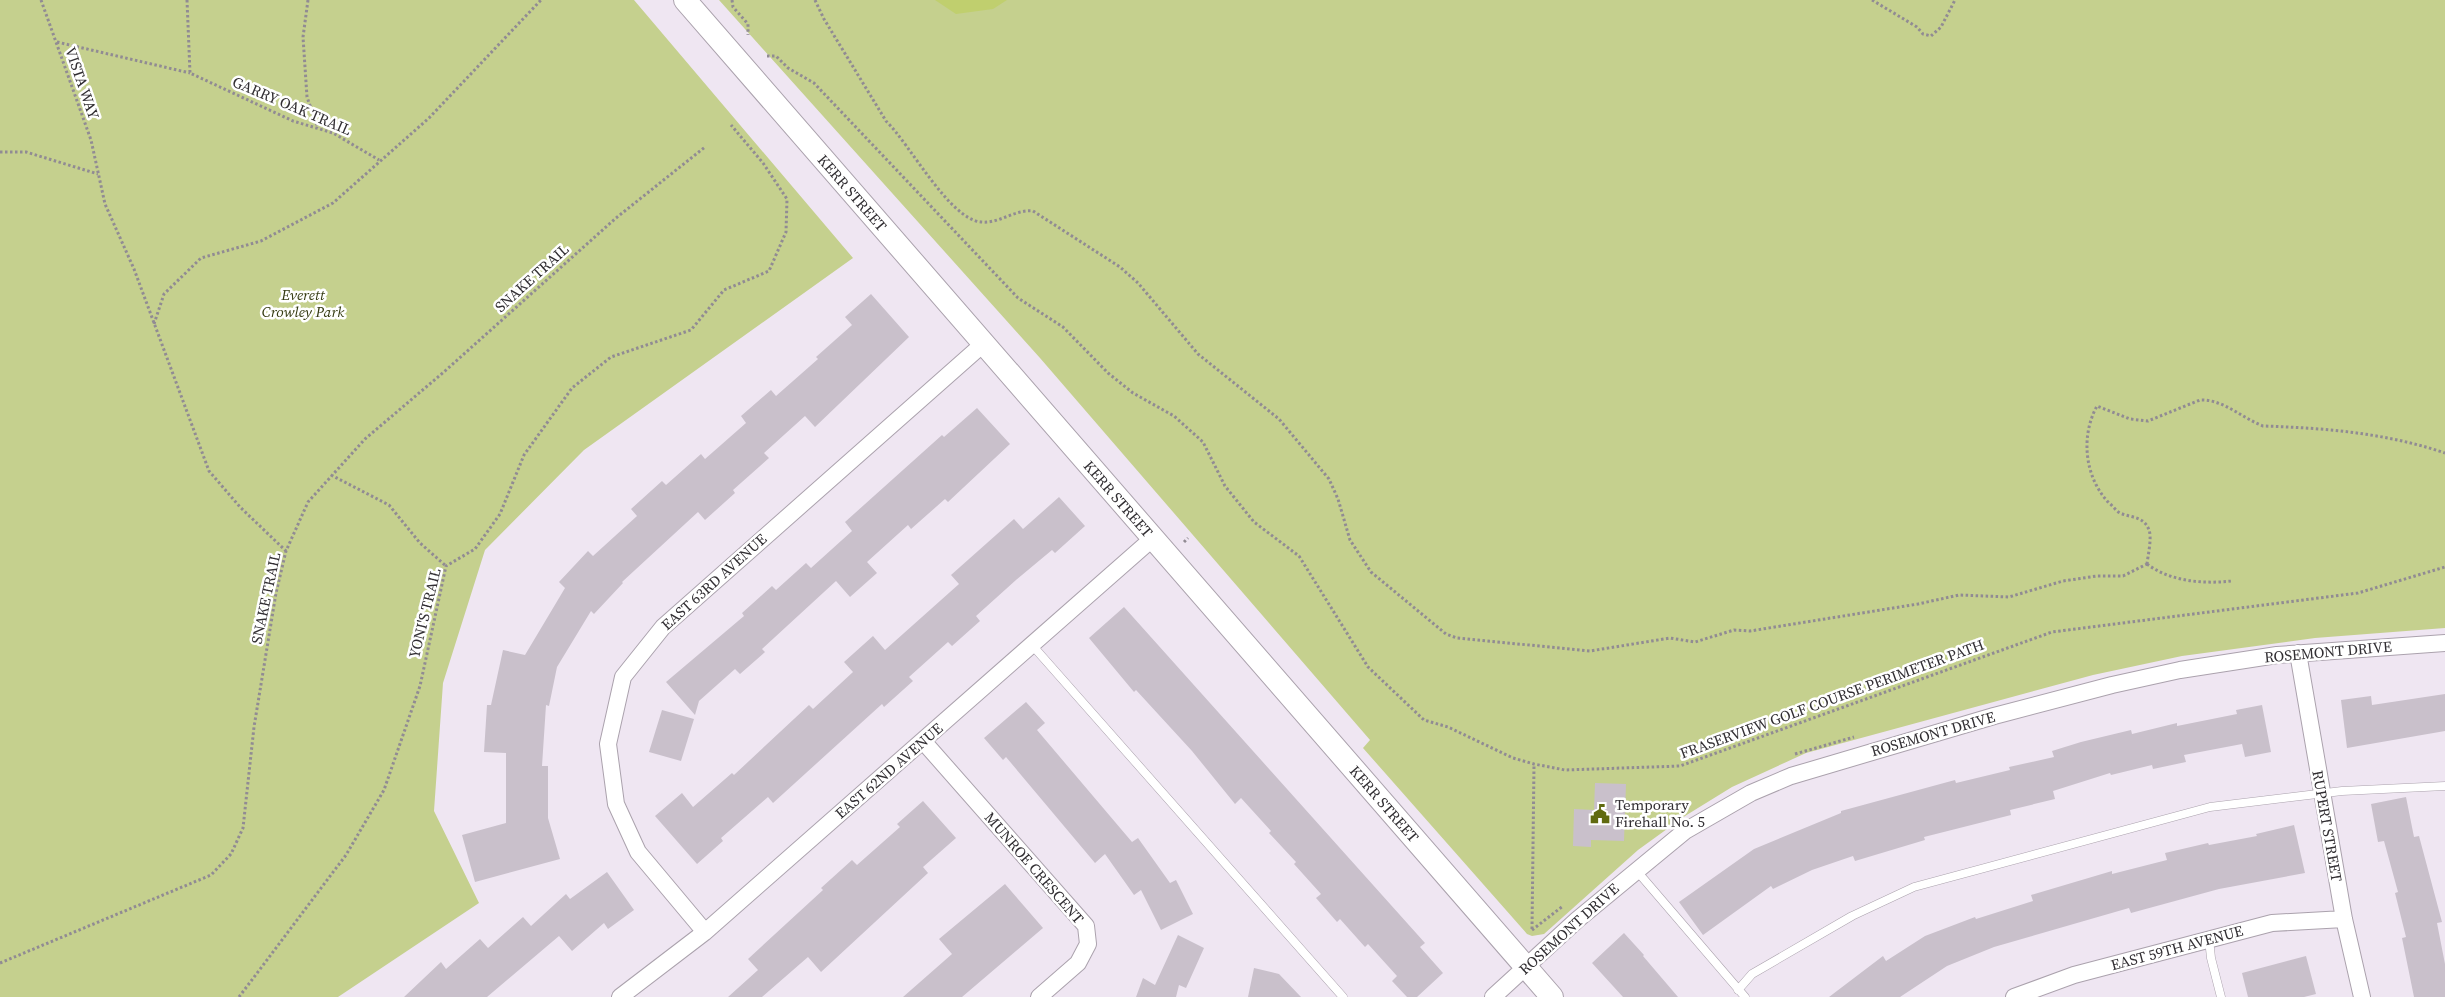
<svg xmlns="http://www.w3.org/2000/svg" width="2445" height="997" viewBox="0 0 2445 997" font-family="'Source Serif 4',serif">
<rect width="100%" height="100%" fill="#efe6f2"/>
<path fill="#c5d08e" d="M 0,0 L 634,0 L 853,258 L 584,450 L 485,550 L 443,683 L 434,811 L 479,903 L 338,997 L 0,997 Z
M 719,0 L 2445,0 L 2445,628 L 2315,638 L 2182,656 L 2093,675 L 1806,753 L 1732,787 L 1685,816 L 1638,850 L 1544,934 L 1532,936 L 1527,934 L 1363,748 L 1370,740 L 1040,358 Z"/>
<path fill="#c0cf6e" d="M 935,0 L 1007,0 L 993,9 L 956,14 Z"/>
<path fill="#c9c0cb" d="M 871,294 L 909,337 L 815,427 L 805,416 L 764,453 L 769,458 L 733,490 L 735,493 L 705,520 L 698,512 L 622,582 L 623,583 L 594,614 L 591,611 L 557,667 L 549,706 L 546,705 L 542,766 L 548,766 L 548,818 L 560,859 L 475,882 L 462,835 L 506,823 L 506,753 L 484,752 L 487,705 L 491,705 L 503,650 L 525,655 L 565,588 L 559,582 L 588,551 L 593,556 L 637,516 L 631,509 L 662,481 L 666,485 L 701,454 L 705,459 L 746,423 L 741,416 L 771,390 L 776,396 L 818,359 L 816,357 L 852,325 L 845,317 Z
M 977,408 L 1010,444 L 948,502 L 945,499 L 911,529 L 908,525 L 867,562 L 877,573 L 850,597 L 836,581 L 762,649 L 765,652 L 740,674 L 735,669 L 699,701 L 695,715 L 666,682 L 744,616 L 742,613 L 772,586 L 776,590 L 806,563 L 811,568 L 852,531 L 845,522 L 942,435 L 944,437 Z
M 1059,497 L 1085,526 L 1055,553 L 1052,550 L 1016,580 L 976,616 L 980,621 L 952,646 L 948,642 L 909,677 L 913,681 L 884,707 L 882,704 L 773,803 L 768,797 L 721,838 L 723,841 L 697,864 L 655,816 L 682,793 L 693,807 L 732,773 L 734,775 L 809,705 L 813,709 L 853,672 L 844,662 L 873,636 L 885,650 L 959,584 L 951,575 L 1014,519 L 1023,529 Z
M 1124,607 L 1425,943 L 1420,947 L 1443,973 L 1417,997 L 1407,997 L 1392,981 L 1397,976 L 1368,944 L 1365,947 L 1340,919 L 1337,922 L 1316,898 L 1321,894 L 1294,864 L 1296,862 L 1269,833 L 1271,831 L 1241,798 L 1235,804 L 1192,751 L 1136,690 L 1134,692 L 1089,638 Z
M 2445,694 L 2445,731 L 2347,748 L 2341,700 L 2371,696 L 2372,705 Z
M 1026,702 L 1045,723 L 1037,730 L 1132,842 L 1138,838 L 1170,883 L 1176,880 L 1193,914 L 1161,930 L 1141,890 L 1134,895 L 1105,854 L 1095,863 L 1006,757 L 1003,760 L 984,738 Z
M 2262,705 L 2271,752 L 2245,757 L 2242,744 L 2184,755 L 2186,762 L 2153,769 L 2152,765 L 2111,775 L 2110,773 L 2053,791 L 2055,799 L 2010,810 L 2011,815 L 1924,837 L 1925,840 L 1855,861 L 1853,856 L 1812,870 L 1773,889 L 1771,886 L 1703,935 L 1679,902 L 1754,849 L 1841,813 L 1841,811 L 1955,780 L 1956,783 L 2010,770 L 2009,767 L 2054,757 L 2052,751 L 2081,742 L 2131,730 L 2132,734 L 2177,723 L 2177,726 L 2237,714 L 2236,710 Z
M 662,710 L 694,719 L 681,761 L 649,752 Z
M 1595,783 L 1626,784 L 1624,841 L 1591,840 L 1591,847 L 1573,846 L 1574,809 L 1594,810 Z
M 2406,797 L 2414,837 L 2419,836 L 2442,922 L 2437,923 L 2445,964 L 2445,997 L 2414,997 L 2402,938 L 2406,937 L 2395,893 L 2398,892 L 2384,841 L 2378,842 L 2371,804 Z
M 923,801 L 956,838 L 923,867 L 928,873 L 821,972 L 808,957 L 762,997 L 728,997 L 758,970 L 748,959 L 823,890 L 821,888 L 852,860 L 857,865 L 900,827 L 897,824 Z
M 2294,825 L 2305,873 L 2219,889 L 2131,913 L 2129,908 L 1994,947 L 1947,966 L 1900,997 L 1829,997 L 1883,956 L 1886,961 L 1925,936 L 1975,917 L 1976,919 L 2033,901 L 2031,895 L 2112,871 L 2112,874 L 2167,860 L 2165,853 L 2208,843 L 2209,845 L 2257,836 L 2256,834 Z
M 607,872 L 634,910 L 608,929 L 604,923 L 572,951 L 559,936 L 487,997 L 404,997 L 441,962 L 446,969 L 480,939 L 488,948 L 523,917 L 531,926 L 566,894 L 570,899 Z
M 1005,884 L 1043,928 L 962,997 L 903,997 L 952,954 L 939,939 Z
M 1624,933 L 1644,955 L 1643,956 L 1678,997 L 1623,997 L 1592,963 Z
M 1178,935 L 1204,948 L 1186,988 L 1179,985 L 1176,997 L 1136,997 L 1143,978 L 1155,985 Z
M 2306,956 L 2316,994 L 2304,997 L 2248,997 L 2242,973 Z
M 1254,968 L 1279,974 L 1301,997 L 1248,997 Z"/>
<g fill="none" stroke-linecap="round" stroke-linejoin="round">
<defs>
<path id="lane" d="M 1032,645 L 1343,997
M 1636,870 L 1745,997
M 2209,939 L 2211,958 L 2221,997
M 1738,990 L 1752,974 L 1852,916 L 1914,887 L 2210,807 L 2342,791 L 2445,786"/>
<path id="street" d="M 2298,653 L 2344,919 L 2362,997
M 923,741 L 1086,926 L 1088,944 L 1078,963 L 1039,997
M 705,932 L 638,852 L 616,804 L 608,744 L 623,677 L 663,627 L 982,345
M 620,997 L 705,932 L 1152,539
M 1493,997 L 1577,920 L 1685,831 L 1751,793 L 1791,776 L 1994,716 L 2112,685 L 2180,670 L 2277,655 L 2445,643
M 2014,997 L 2074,975 L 2272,923 L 2344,919"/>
<path id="secondary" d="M 685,0 L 1552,997"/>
</defs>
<use href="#lane" stroke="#aba2ad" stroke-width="9"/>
<use href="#street" stroke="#aba2ad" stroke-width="18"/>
<use href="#secondary" stroke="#aba2ad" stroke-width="24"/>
<path stroke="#918b93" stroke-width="3" stroke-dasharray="2.5 2.5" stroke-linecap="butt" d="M 41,0 L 91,140 L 105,204 L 134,269 L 209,471 L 240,507 L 286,551
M 187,0 L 190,73 L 293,121 L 333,133 L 379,160
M 308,0 L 303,37 L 307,97 L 318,128
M 732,0 L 733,7 L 748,24 L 748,35
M 815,0 L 824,19 L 886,121 C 910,144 949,219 981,222 C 999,224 1015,209 1033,211 L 1120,267 L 1138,283 L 1198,354 L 1279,419 L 1329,479 L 1338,499 L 1350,540 L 1371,572 L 1446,634 L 1457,638 L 1590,651 L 1670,638 L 1695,642 L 1734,630 L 1750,631 L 1918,604 L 1959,595 L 2009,597 L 2063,581 L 2097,576 L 2123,576 L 2147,564
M 1872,0 L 1917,27 L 1923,34 L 1931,36 L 1941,27 L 1955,0
M 57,42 L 190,73
M 767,56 L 776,56 L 788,68 L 814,83 L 1018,298 L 1063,327 L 1108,373 L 1133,393 L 1174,416 L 1203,442 L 1225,486 L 1254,522 L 1299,556 L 1368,667 L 1424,720 L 1448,727 L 1513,758 L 1534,764 L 1565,770 L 1680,766 L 2052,632 L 2358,593 L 2445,567
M 0,152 L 26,152 L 98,174
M 154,324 L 164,294 L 201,258 L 261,241 L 333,203 L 429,118 L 541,0
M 331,475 L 389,505 L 420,543 L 446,566
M 1184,542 L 1188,538
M 2147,564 C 2148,555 2152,538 2149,530 C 2144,516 2131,518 2120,513 C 2116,511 2113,506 2109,503 C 2085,478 2080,437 2097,406 L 2130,419 L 2148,421 L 2200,400 C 2223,399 2242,418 2263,426 C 2325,428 2386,433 2445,453
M 2147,564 C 2171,582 2204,584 2232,581
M 1795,754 L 1854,737
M 1532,929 L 1534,764
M 1532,930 L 1563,906
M 0,963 L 211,875 L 231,854 L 243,828 L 254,727 L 276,593 L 286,551 L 308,502 L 365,439 L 445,371 L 616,218 L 705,147
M 239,997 L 346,855 L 384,790 L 420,686 L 446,566 L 475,549 L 500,514 L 524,455 L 572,388 L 611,357 L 691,330 L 724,290 L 769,271 L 786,232 L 787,199 L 763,163 L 731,125"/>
<use href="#lane" stroke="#fff" stroke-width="8"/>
<use href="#street" stroke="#fff" stroke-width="16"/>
<use href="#secondary" stroke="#fff" stroke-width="22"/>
</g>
<defs>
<symbol id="civic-bare" viewBox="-9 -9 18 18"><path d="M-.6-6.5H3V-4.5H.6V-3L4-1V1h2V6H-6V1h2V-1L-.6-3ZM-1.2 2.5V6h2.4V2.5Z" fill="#606a10" stroke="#fff" stroke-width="2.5" paint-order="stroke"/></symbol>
</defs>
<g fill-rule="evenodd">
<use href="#civic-bare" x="1586" y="800" width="28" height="28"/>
</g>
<g text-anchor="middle" stroke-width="5" stroke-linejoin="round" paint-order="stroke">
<g font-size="15" fill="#322f33" stroke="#fff">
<text transform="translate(82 83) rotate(71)" y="5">VISTA WAY</text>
<text transform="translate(292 106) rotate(23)" y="5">GARRY OAK TRAIL</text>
<text transform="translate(852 193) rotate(49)" y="5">KERR STREET</text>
<text transform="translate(532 278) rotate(-42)" y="5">SNAKE TRAIL</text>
<text transform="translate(1118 499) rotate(49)" y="5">KERR STREET</text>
<text transform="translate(714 582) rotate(-42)" y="5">EAST 63RD AVENUE</text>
<text transform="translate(266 598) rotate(-78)" y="5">SNAKE TRAIL</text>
<text transform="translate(425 613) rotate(-76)" y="5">YONI'S TRAIL</text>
<text transform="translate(2328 652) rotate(-5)" y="5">ROSEMONT DRIVE</text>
<text transform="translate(1832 699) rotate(-20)" y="5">FRASERVIEW GOLF COURSE PERIMETER PATH</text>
<text transform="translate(1933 734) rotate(-16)" y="5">ROSEMONT DRIVE</text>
<text transform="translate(889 771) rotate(-41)" y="5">EAST 62ND AVENUE</text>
<text transform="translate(1384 804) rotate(49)" y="5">KERR STREET</text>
<text transform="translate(2327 826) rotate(80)" y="5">RUPERT STREET</text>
<text transform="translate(1034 868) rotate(49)" y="5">MUNROE CRESCENT</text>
<text transform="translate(1569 929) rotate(-42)" y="5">ROSEMONT DRIVE</text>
<text transform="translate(2177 948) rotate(-15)" y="5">EAST 59TH AVENUE</text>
</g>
<g font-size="15" font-style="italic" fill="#353b12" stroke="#fff">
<text x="303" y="300">Everett<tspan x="303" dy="17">Crowley Park</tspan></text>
</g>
<g font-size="15" fill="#322f33" stroke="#fff" text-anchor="start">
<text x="1615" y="810">Temporary<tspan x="1615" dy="17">Firehall No. 5</tspan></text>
</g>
</g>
</svg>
